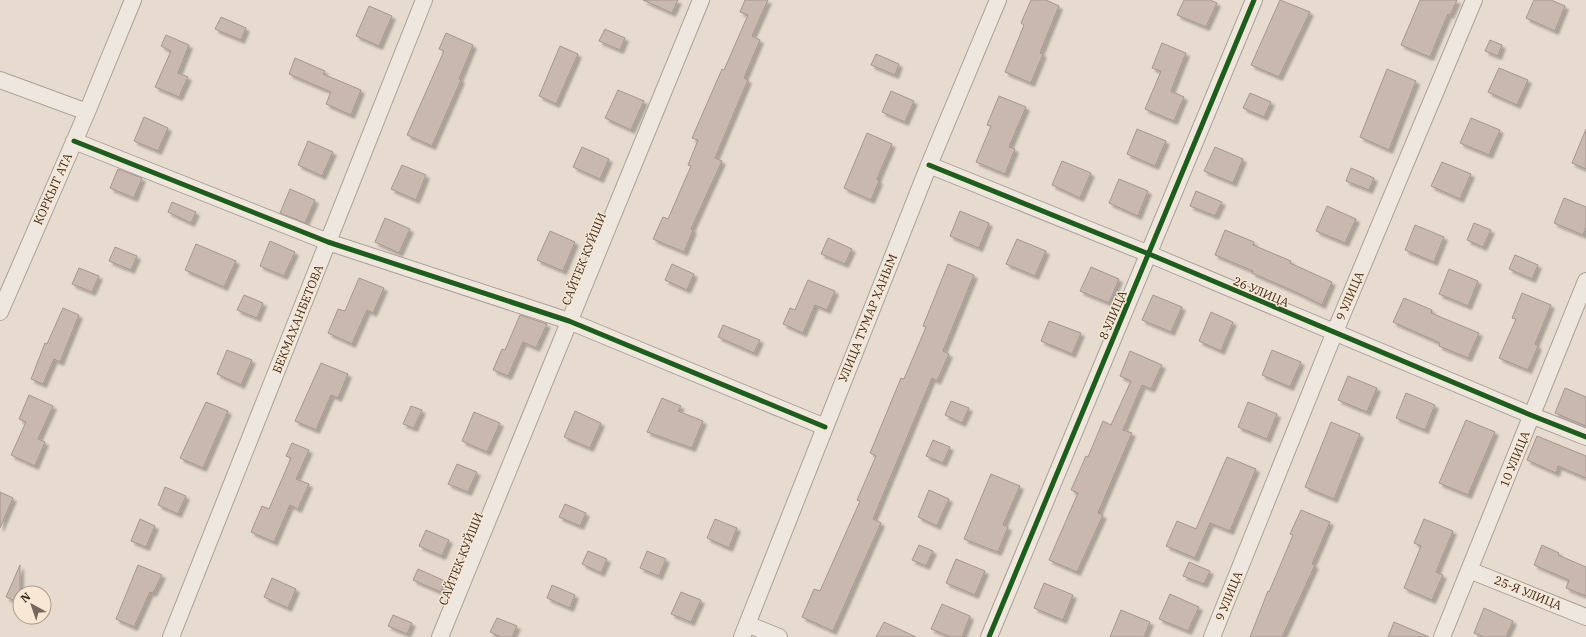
<svg xmlns="http://www.w3.org/2000/svg" width="1586" height="637" viewBox="0 0 1586 637" font-family="'IBM Plex Serif',serif">
<defs>
<filter id="shadow"><feDropShadow dx="3.5" dy="3.5" stdDeviation="1" flood-color="#0004"/></filter>
</defs>
<rect width="100%" height="100%" fill="#e6dbce"/>
<path fill="#c9b8ae" stroke="#a6968d" filter="url(#shadow)" d="M 643,0 L 678,0 L 672,13 Z
M 745,0 L 768,0 L 752,36 L 760,40 L 744,78 L 748,80 L 715,158 L 722,161 L 691,229 L 693,230 L 684,252 L 653,239 L 663,217 L 668,219 L 691,166 L 688,165 L 698,140 L 692,138 L 722,69 L 724,70 L 748,15 L 740,12 Z
M 1031,0 L 1046,0 L 1059,6 L 1040,53 L 1043,54 L 1031,83 L 1005,72 L 1024,25 L 1021,23 Z
M 1184,0 L 1210,0 L 1217,3 L 1206,27 L 1177,15 Z
M 1280,0 L 1310,12 L 1279,77 L 1251,65 Z
M 1420,0 L 1457,0 L 1450,15 L 1448,14 L 1430,57 L 1401,45 Z
M 1534,0 L 1551,0 L 1565,6 L 1555,31 L 1526,18 Z
M 369,6 L 392,16 L 379,46 L 356,36 Z
M 221,17 L 246,28 L 241,40 L 215,29 Z
M 605,29 L 625,38 L 620,50 L 599,41 Z
M 446,33 L 473,45 L 459,79 L 461,80 L 432,146 L 407,135 L 444,51 L 439,49 Z
M 166,35 L 189,45 L 178,73 L 188,77 L 179,97 L 155,87 L 171,51 L 161,46 Z
M 1490,40 L 1502,45 L 1498,56 L 1485,51 Z
M 1162,43 L 1186,53 L 1171,91 L 1184,97 L 1174,121 L 1145,109 L 1161,71 L 1152,68 Z
M 560,46 L 578,54 L 556,104 L 539,96 Z
M 876,54 L 899,64 L 895,75 L 871,65 Z
M 295,58 L 325,71 L 323,74 L 361,90 L 351,115 L 326,104 L 331,92 L 289,74 Z
M 1499,68 L 1528,80 L 1517,105 L 1488,92 Z
M 1387,69 L 1416,81 L 1389,150 L 1360,137 Z
M 618,90 L 644,101 L 631,130 L 605,118 Z
M 891,91 L 914,101 L 905,122 L 882,112 Z
M 1250,93 L 1271,102 L 1264,117 L 1243,108 Z
M 999,96 L 1026,107 L 1009,147 L 1015,149 L 1005,174 L 976,162 L 991,126 L 987,125 Z
M 144,117 L 168,128 L 158,151 L 134,141 Z
M 1471,118 L 1500,130 L 1489,155 L 1460,143 Z
M 1137,129 L 1166,141 L 1155,166 L 1127,154 Z
M 1586,129 L 1586,169 L 1572,163 Z
M 867,133 L 892,144 L 877,179 L 879,181 L 871,200 L 844,188 Z
M 308,141 L 333,152 L 322,176 L 298,165 Z
M 582,147 L 609,159 L 600,179 L 573,167 Z
M 1215,147 L 1243,159 L 1233,183 L 1204,171 Z
M 1062,161 L 1091,173 L 1080,198 L 1052,185 Z
M 1442,162 L 1471,174 L 1460,199 L 1431,186 Z
M 402,165 L 426,175 L 416,200 L 391,189 Z
M 1351,168 L 1374,178 L 1369,190 L 1346,181 Z
M 118,169 L 142,178 L 134,198 L 110,188 Z
M 1119,179 L 1148,191 L 1138,216 L 1109,203 Z
M 290,189 L 315,200 L 305,223 L 280,213 Z
M 1196,191 L 1222,202 L 1215,216 L 1190,206 Z
M 1564,198 L 1586,207 L 1586,227 L 1583,235 L 1554,223 Z
M 172,202 L 196,212 L 191,223 L 168,212 Z
M 1327,206 L 1356,219 L 1345,243 L 1316,231 Z
M 960,211 L 989,223 L 979,248 L 950,236 Z
M 385,218 L 410,229 L 399,253 L 375,242 Z
M 1474,223 L 1491,230 L 1483,247 L 1467,240 Z
M 1415,225 L 1444,237 L 1434,262 L 1405,250 Z
M 1225,230 L 1254,242 L 1253,245 L 1291,261 L 1290,263 L 1332,282 L 1322,305 L 1298,293 L 1252,273 L 1253,271 L 1215,255 Z
M 550,231 L 575,242 L 563,271 L 537,260 Z
M 828,238 L 852,249 L 845,264 L 821,254 Z
M 1017,239 L 1046,251 L 1035,276 L 1006,264 Z
M 270,241 L 295,252 L 284,276 L 260,266 Z
M 196,244 L 236,261 L 224,287 L 185,270 Z
M 115,247 L 137,256 L 131,270 L 109,261 Z
M 1515,255 L 1538,265 L 1532,279 L 1509,269 Z
M 672,264 L 694,274 L 687,290 L 665,280 Z
M 948,264 L 974,275 L 943,351 L 949,354 L 937,381 L 932,378 L 873,519 L 881,523 L 833,631 L 802,617 L 814,589 L 820,591 L 860,501 L 857,500 L 876,456 L 870,453 L 901,378 L 904,379 L 926,327 L 923,326 Z
M 1091,267 L 1119,279 L 1109,303 L 1080,291 Z
M 79,268 L 99,276 L 92,292 L 72,284 Z
M 1449,269 L 1478,281 L 1468,306 L 1439,294 Z
M 359,278 L 384,288 L 373,313 L 367,310 L 352,344 L 328,333 L 338,309 L 345,311 Z
M 808,280 L 835,291 L 827,310 L 815,305 L 803,333 L 783,324 L 790,308 L 795,310 Z
M 1522,293 L 1551,305 L 1535,344 L 1538,346 L 1528,370 L 1499,358 L 1516,319 L 1512,318 Z
M 244,295 L 263,303 L 257,318 L 237,310 Z
M 1153,295 L 1182,307 L 1171,332 L 1142,320 Z
M 1404,298 L 1432,310 L 1431,313 L 1479,333 L 1468,358 L 1439,346 L 1440,343 L 1393,322 Z
M 63,308 L 79,315 L 60,362 L 54,359 L 43,384 L 31,379 L 45,343 L 47,344 Z
M 1211,312 L 1233,322 L 1221,351 L 1199,341 Z
M 520,315 L 547,324 L 536,348 L 523,342 L 508,376 L 493,370 L 502,349 L 505,350 Z
M 1049,321 L 1081,333 L 1072,354 L 1041,341 Z
M 723,325 L 760,340 L 754,353 L 718,337 Z
M 227,350 L 252,360 L 241,385 L 217,374 Z
M 1272,350 L 1301,362 L 1290,387 L 1262,375 Z
M 1130,351 L 1162,365 L 1151,389 L 1142,385 L 1123,430 L 1132,433 L 1098,513 L 1103,515 L 1077,572 L 1049,560 L 1078,493 L 1071,490 L 1086,456 L 1088,457 L 1103,421 L 1111,425 L 1131,381 L 1120,376 Z
M 321,363 L 348,374 L 338,398 L 331,395 L 316,430 L 295,421 Z
M 1348,376 L 1377,388 L 1367,412 L 1338,400 Z
M 1565,388 L 1586,397 L 1586,426 L 1555,413 Z
M 1406,393 L 1435,405 L 1425,430 L 1396,418 Z
M 29,395 L 53,406 L 38,439 L 45,442 L 35,466 L 11,455 L 26,422 L 19,419 Z
M 662,398 L 681,406 L 678,411 L 703,421 L 692,448 L 647,432 Z
M 951,401 L 969,408 L 962,423 L 945,415 Z
M 206,402 L 228,411 L 203,468 L 180,458 Z
M 1248,402 L 1277,414 L 1267,439 L 1238,427 Z
M 411,406 L 422,410 L 414,428 L 403,424 Z
M 575,411 L 601,423 L 590,448 L 564,437 Z
M 474,412 L 500,423 L 487,452 L 462,441 Z
M 1466,420 L 1495,432 L 1468,495 L 1439,483 Z
M 1331,422 L 1360,434 L 1334,499 L 1305,487 Z
M 1537,436 L 1586,456 L 1586,478 L 1558,466 L 1556,473 L 1527,460 Z
M 933,440 L 950,447 L 943,463 L 926,456 Z
M 292,443 L 309,450 L 296,479 L 309,484 L 298,509 L 290,505 L 274,542 L 251,532 L 262,506 L 269,509 L 291,458 L 286,456 Z
M 1227,457 L 1256,469 L 1230,531 L 1210,523 L 1195,558 L 1166,546 L 1177,521 L 1196,529 Z
M 457,464 L 477,472 L 468,492 L 448,484 Z
M 991,474 L 1020,486 L 1003,525 L 1008,527 L 998,552 L 964,539 Z
M 165,487 L 186,496 L 178,514 L 158,505 Z
M 929,490 L 949,499 L 937,526 L 918,517 Z
M 0,492 L 13,498 L 0,528 Z
M 565,504 L 586,513 L 580,526 L 559,517 Z
M 1301,510 L 1330,522 L 1312,564 L 1315,565 L 1282,637 L 1250,637 L 1268,591 L 1269,592 L 1293,535 L 1290,534 Z
M 140,519 L 155,526 L 146,547 L 131,541 Z
M 715,519 L 737,528 L 729,548 L 707,538 Z
M 1424,519 L 1453,531 L 1436,572 L 1443,575 L 1432,600 L 1404,588 L 1421,546 L 1414,543 Z
M 426,530 L 449,540 L 442,556 L 419,546 Z
M 919,545 L 933,551 L 926,566 L 912,560 Z
M 1542,545 L 1559,553 L 1558,555 L 1586,567 L 1586,596 L 1566,588 L 1569,580 L 1534,565 Z
M 588,551 L 607,559 L 601,573 L 582,564 Z
M 647,551 L 666,559 L 659,576 L 640,568 Z
M 956,559 L 985,571 L 975,595 L 946,583 Z
M 1189,562 L 1210,571 L 1204,584 L 1183,576 Z
M 20,565 L 20,603 L 6,597 Z
M 138,565 L 162,575 L 153,593 L 150,592 L 134,627 L 116,619 Z
M 418,569 L 445,581 L 441,592 L 413,580 Z
M 272,578 L 296,589 L 288,608 L 264,597 Z
M 1044,583 L 1073,595 L 1063,620 L 1034,608 Z
M 552,585 L 575,595 L 570,608 L 547,598 Z
M 681,592 L 701,600 L 691,622 L 671,614 Z
M 1170,594 L 1199,607 L 1188,631 L 1159,619 Z
M 942,604 L 970,616 L 962,637 L 951,637 L 931,629 Z
M 1484,608 L 1513,621 L 1506,637 L 1484,637 L 1474,633 Z
M 1121,610 L 1150,622 L 1144,637 L 1110,637 Z
M 393,615 L 412,623 L 407,634 L 388,626 Z
M 497,618 L 517,626 L 512,637 L 501,637 L 490,632 Z
M 884,622 L 916,637 L 876,637 Z
M 1394,622 L 1429,637 L 1388,637 Z"/>
<g fill="none" stroke-linecap="round" stroke-linejoin="round">
<defs>
<path id="minor" d="M 0,80 L 87,112
M 74,141 L 328,242 L 569,321 L 825,427
M 929,165 L 1149,254 L 1533,416 L 1586,437
M 0,312 L 87,112 L 133,0
M 1469,570 L 1586,617
M 747,624 L 779,637
M 171,637 L 424,0
M 440,637 L 701,0
M 742,637 L 929,165 L 998,0
M 989,637 L 1254,0
M 1212,637 L 1334,334 L 1474,0
M 1442,637 L 1586,281"/>
</defs>
<use href="#minor" stroke="#aba096" stroke-width="18"/>
<use href="#minor" stroke="#ede7df" stroke-width="16"/>
<defs>
<path id="cycleway" d="M 74,141 L 328,242 L 569,321 L 825,427
M 929,165 L 1149,254 L 1533,416 L 1586,437
M 989,637 L 1254,0"/>
</defs>
<use href="#cycleway" stroke="#f7e7d3" stroke-width="8"/>
<use href="#cycleway" stroke="#1b5e20" stroke-width="5"/>
</g>
<g text-anchor="middle" stroke-width="3" stroke-linejoin="round" paint-order="stroke">
<g font-size="12" fill="#3a271d" stroke="#f7e7d3">
<text transform="translate(53 189) rotate(-66)" y="4">КОРКЫТ АТА</text>
<text transform="translate(584 259) rotate(-68)" y="4">САЙТЕК КУЙШИ</text>
<text transform="translate(1261 292) rotate(23)" y="4">26 УЛИЦА</text>
<text transform="translate(1350 296) rotate(-67)" y="4">9 УЛИЦА</text>
<text transform="translate(1113 315) rotate(-67)" y="4">8 УЛИЦА</text>
<text transform="translate(868 318) rotate(-68)" y="4">УЛИЦА ТУМАР ХАНЫМ</text>
<text transform="translate(298 319) rotate(-68)" y="4">БЕКМАХАНБЕТОВА</text>
<text transform="translate(1515 459) rotate(-68)" y="4">10 УЛИЦА</text>
<text transform="translate(461 559) rotate(-68)" y="4">САЙТЕК КУЙШИ</text>
<text transform="translate(1528 593) rotate(22)" y="4">25-Я УЛИЦА</text>
<text transform="translate(1229 596) rotate(-68)" y="4">9 УЛИЦА</text>
</g>
</g>
<g transform="translate(32 605) rotate(320)"><circle r="19" fill="#f7e7d3" stroke="#ab9a8a"/>
<path d="M0-3L7 15L0 10L-7 15Z" fill="#76665b"/>
<text y="-6" font-size="11" font-weight="bold" text-anchor="middle" fill="#3a271d">N</text>
</g>
</svg>
